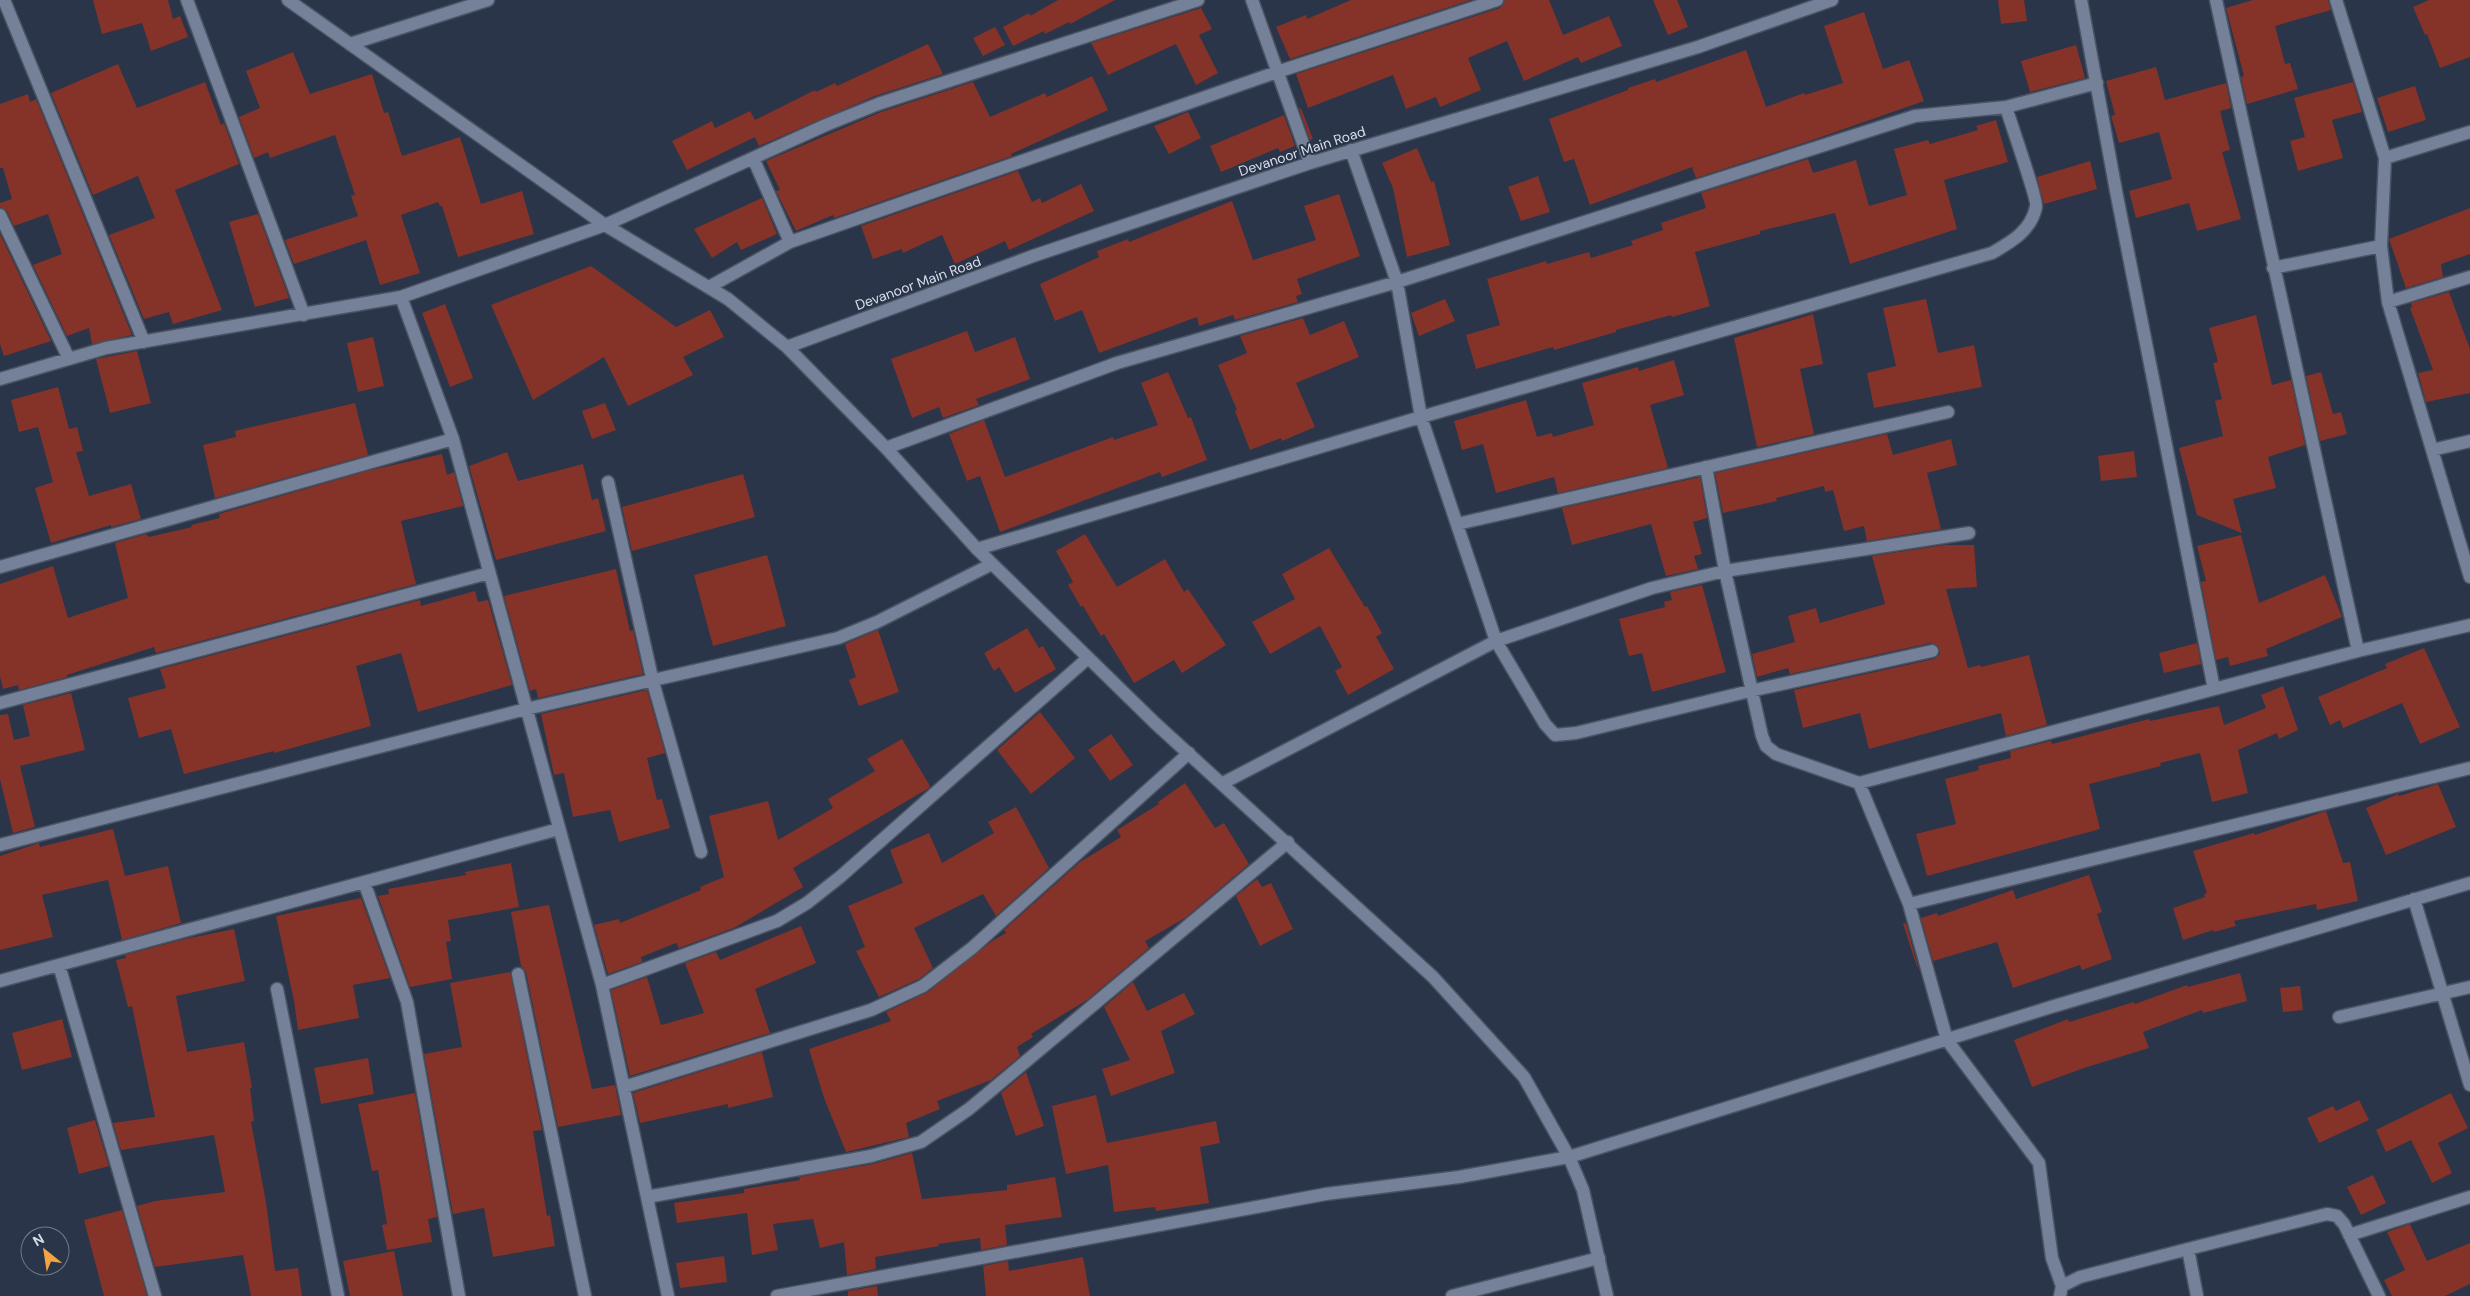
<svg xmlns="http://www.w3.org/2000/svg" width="2470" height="1296" viewBox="0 0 2470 1296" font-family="'DM Sans',sans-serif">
<rect width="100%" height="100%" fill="#2a3549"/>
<path fill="#853229" d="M 93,0 L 168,0 L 173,19 L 180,16 L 188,37 L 151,51 L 142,23 L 102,34 Z
M 1058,0 L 1115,0 L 1070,24 L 1069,22 L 1045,34 L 1044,31 L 1013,46 L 1003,27 L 1029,13 L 1030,16 Z
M 1351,0 L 1471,0 L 1290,59 L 1276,27 L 1306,15 L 1307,19 Z
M 1505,0 L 1549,0 L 1563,35 L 1609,16 L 1622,46 L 1581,63 L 1578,57 L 1524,81 L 1507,41 L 1468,58 L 1481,90 L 1440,107 L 1436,97 L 1406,109 L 1393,75 L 1308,108 L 1296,74 L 1500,8 Z
M 1653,0 L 1677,0 L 1688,27 L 1668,35 Z
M 1998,0 L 2024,0 L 2027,21 L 2001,24 Z
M 2253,0 L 2328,0 L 2331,10 L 2275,26 L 2285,64 L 2290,63 L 2298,89 L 2247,104 L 2241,77 L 2244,76 L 2226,8 Z
M 2429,0 L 2470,0 L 2470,57 L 2440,68 L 2427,34 L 2425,35 L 2413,7 Z
M 1201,8 L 1212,29 L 1199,35 L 1218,73 L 1196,85 L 1176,44 L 1108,75 L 1091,43 Z
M 1864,12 L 1883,69 L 1909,60 L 1924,101 L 1804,143 L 1696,178 L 1692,167 L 1590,205 L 1574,159 L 1564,162 L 1549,119 L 1628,90 L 1628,88 L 1655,79 L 1656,82 L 1746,50 L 1766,107 L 1804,93 L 1805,95 L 1843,83 L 1824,26 Z
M 995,27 L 1005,45 L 983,56 L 973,38 Z
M 928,44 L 943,74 L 875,96 L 759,146 L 755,137 L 687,170 L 672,141 L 712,121 L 715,128 L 750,111 L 755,120 L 815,90 L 816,92 L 835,83 L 837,86 Z
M 2076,45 L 2085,78 L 2030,92 L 2021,61 Z
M 293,52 L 310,94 L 372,74 L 384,113 L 388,112 L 402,156 L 460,137 L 481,204 L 522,191 L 534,234 L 458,257 L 442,206 L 440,206 L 438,202 L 401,215 L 420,273 L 380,285 L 366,240 L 294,264 L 285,240 L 358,216 L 351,196 L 355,195 L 335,135 L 270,158 L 268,152 L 254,158 L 239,117 L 260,108 L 246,71 Z
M 118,64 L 137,108 L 205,82 L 221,125 L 224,123 L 239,164 L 175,190 L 222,310 L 173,324 L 169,312 L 144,319 L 109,235 L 155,218 L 138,176 L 93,195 L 51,93 Z
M 2156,67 L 2165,100 L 2226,83 L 2231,108 L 2220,111 L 2230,150 L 2222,152 L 2241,219 L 2197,231 L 2189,203 L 2136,218 L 2129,191 L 2172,179 L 2159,132 L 2119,143 L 2111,116 L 2115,115 L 2106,81 Z
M 1092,76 L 1108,110 L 1011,154 L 1012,156 L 834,218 L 833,215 L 796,231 L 776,191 L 780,190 L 766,161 L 881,112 L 973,82 L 990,117 L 1045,93 L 1047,97 Z
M 2353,82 L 2362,112 L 2332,120 L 2343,158 L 2298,171 L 2290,141 L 2305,137 L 2294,98 Z
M 2415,86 L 2426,120 L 2388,132 L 2377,98 Z
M 28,94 L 30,102 L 36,99 L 132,335 L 92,344 L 89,328 L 67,336 L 33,265 L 62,254 L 48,214 L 14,226 L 7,211 L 0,207 L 0,203 L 12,199 L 3,168 L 0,168 L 0,104 Z
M 1301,108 L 1313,139 L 1310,140 L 1299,109 Z
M 1188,112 L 1201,138 L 1169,154 L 1154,126 Z
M 1284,115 L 1295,146 L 1280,152 L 1278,148 L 1221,172 L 1210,146 Z
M 1996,120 L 2008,162 L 1944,180 L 1957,229 L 1850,264 L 1835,213 L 1760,231 L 1760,234 L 1695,252 L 1710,306 L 1672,317 L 1671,315 L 1616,330 L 1616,332 L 1554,350 L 1553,347 L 1476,369 L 1466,335 L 1500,325 L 1487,279 L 1546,261 L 1547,264 L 1589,252 L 1591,258 L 1633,245 L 1631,241 L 1663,230 L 1661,223 L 1706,208 L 1701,193 L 1808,159 L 1813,173 L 1856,160 L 1869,206 L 1907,195 L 1894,149 L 1928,140 L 1930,144 L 1978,130 L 1976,126 Z
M 1417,148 L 1431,182 L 1434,181 L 1450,245 L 1407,257 L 1393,188 L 1382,163 Z
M 2090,161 L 2097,189 L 2044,204 L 2037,177 Z
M 1018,171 L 1032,202 L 1040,198 L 1042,203 L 1081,184 L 1094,211 L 1009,250 L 1005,241 L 955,264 L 942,235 L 903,253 L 902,249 L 873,259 L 861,226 Z
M 1538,176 L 1550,212 L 1521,221 L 1508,187 Z
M 1339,194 L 1360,256 L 1297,279 L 1302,294 L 1296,296 L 1298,302 L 1235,320 L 1233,315 L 1199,326 L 1197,317 L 1099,353 L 1082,310 L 1055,321 L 1040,284 L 1099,257 L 1097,251 L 1128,239 L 1129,242 L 1232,201 L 1253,260 L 1316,240 L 1304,206 Z
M 762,198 L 777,234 L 741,250 L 737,242 L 712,258 L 694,229 Z
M 2470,208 L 2470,254 L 2441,264 L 2443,277 L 2406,288 L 2389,239 Z
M 258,214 L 289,298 L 255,307 L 229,222 Z
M 0,234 L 51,341 L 4,356 L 0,344 Z
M 591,266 L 676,327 L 710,310 L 724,337 L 683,357 L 693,375 L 628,406 L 604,357 L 533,400 L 491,305 Z
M 2449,292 L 2470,349 L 2470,393 L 2426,402 L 2418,373 L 2433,370 L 2410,308 L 2412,307 L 2411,303 Z
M 1445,299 L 1455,321 L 1419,336 L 1411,313 Z
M 1926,299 L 1938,353 L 1974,345 L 1982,387 L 1874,408 L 1867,373 L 1896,366 L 1883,308 Z
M 445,304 L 473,378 L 450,387 L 422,313 Z
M 1813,314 L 1823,364 L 1800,369 L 1814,434 L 1757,447 L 1734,338 Z
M 2256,315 L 2272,385 L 2291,380 L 2305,445 L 2268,457 L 2276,488 L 2233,499 L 2242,533 L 2197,515 L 2179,448 L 2223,436 L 2215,401 L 2222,399 L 2213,363 L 2218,362 L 2209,328 Z
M 1303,318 L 1310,335 L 1344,321 L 1359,357 L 1296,383 L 1315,427 L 1282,441 L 1281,438 L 1250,450 L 1235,411 L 1237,410 L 1218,365 L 1247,353 L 1240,336 Z
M 967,331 L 975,352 L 1015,337 L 1030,379 L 976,399 L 979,405 L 943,418 L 939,407 L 912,418 L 891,359 Z
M 373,337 L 384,386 L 358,392 L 347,343 Z
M 137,351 L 151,403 L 110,413 L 96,359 Z
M 1674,360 L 1684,395 L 1650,405 L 1668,468 L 1558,493 L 1554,477 L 1496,493 L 1483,444 L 1462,450 L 1454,421 L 1526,400 L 1537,437 L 1552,433 L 1553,437 L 1594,425 L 1582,383 L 1638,367 L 1639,371 Z
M 1168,372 L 1188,418 L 1191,417 L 1207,460 L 1162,477 L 1160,472 L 1000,532 L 980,476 L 967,481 L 949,434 L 984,420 L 1005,477 L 1113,437 L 1114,440 L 1158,425 L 1141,383 Z
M 2321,372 L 2333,414 L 2341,412 L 2347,434 L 2320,441 L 2306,376 Z
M 58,387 L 69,429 L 77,427 L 83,451 L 76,452 L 89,496 L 131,484 L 141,519 L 111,527 L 111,525 L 51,543 L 35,488 L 53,482 L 38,427 L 19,432 L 11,400 Z
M 355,403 L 368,455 L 215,498 L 203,445 L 236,437 L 235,431 Z
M 605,403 L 616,430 L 592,439 L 582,411 Z
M 1887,434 L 1893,455 L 1951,439 L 1957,465 L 1927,473 L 1941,529 L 1867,541 L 1864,526 L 1844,531 L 1833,490 L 1825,492 L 1824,486 L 1776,498 L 1777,501 L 1723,513 L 1715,473 Z
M 2134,451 L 2137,477 L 2101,481 L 2098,456 Z
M 507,452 L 518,481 L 583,464 L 592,500 L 598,498 L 606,531 L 496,560 L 469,466 Z
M 442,454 L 447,475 L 454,472 L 463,506 L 401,521 L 416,584 L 156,653 L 154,647 L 67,675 L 67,677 L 19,690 L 18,685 L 3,689 L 0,676 L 0,584 L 53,566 L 68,618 L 128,598 L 115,543 L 146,534 L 149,537 L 192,527 L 191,525 L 220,518 L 219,514 L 371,470 Z
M 743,474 L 755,517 L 632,551 L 622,507 Z
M 1700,477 L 1707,518 L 1693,522 L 1702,554 L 1694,556 L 1698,569 L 1666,576 L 1651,524 L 1572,545 L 1562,508 Z
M 1085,534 L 1117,587 L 1165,559 L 1184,592 L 1188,589 L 1226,645 L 1182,673 L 1174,660 L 1134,683 L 1104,634 L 1101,636 L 1083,606 L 1081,607 L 1068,585 L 1073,582 L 1056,551 Z
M 2241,535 L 2259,603 L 2325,575 L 2342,617 L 2266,649 L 2268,656 L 2230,666 L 2228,657 L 2216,660 L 2201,582 L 2206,581 L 2197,546 Z
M 1945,545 L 1974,545 L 1977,587 L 1946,589 L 1968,668 L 1980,665 L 1981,667 L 2029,655 L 2047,725 L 2006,736 L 2001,713 L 1869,749 L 1860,713 L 1803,728 L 1794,690 L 1934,659 L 1940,654 L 1938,646 L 1930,643 L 1790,674 L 1788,668 L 1757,677 L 1752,654 L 1795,642 L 1788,616 L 1816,608 L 1820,623 L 1885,604 L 1872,556 Z
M 1329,548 L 1365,607 L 1367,606 L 1382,633 L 1376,637 L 1394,669 L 1348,695 L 1335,671 L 1342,667 L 1320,626 L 1270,654 L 1252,622 L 1295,599 L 1282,574 Z
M 767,555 L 786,626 L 713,646 L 694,575 Z
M 616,569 L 630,631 L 633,630 L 643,674 L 538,698 L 536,689 L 530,691 L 504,596 Z
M 1702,585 L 1726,672 L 1652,692 L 1642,653 L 1629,656 L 1619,619 L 1665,607 L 1664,602 L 1672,600 L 1670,592 Z
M 475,591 L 478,602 L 488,600 L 512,685 L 418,712 L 401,653 L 356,666 L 371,726 L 274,753 L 274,751 L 184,774 L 171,729 L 139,738 L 128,698 L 166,688 L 160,669 L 420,600 L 421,606 Z
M 1027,628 L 1039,648 L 1043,646 L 1056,669 L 1015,693 L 999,667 L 994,671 L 984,653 Z
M 878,630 L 899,692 L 859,706 L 849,680 L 856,677 L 845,644 Z
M 2197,643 L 2201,664 L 2164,673 L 2159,653 Z
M 2424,648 L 2460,727 L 2420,744 L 2402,703 L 2343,728 L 2340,720 L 2330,725 L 2318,697 L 2387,668 L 2385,664 Z
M 2283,686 L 2298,730 L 2279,739 L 2277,733 L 2238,750 L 2248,793 L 2212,802 L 2200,753 L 2160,763 L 2161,766 L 2089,784 L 2100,829 L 1927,876 L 1916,834 L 1956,824 L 1945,779 L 1979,770 L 1978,766 L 2011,758 L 2010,751 L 2051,741 L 2052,744 L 2149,719 L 2150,721 L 2219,706 L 2224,725 L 2266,708 L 2261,695 Z
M 647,690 L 665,753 L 647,758 L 657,800 L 662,799 L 670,828 L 619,842 L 610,810 L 573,817 L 564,773 L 554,775 L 541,714 Z
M 71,693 L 85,750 L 20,766 L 35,827 L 13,833 L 0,779 L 0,715 L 8,714 L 14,740 L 30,736 L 23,705 Z
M 1040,712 L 1075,758 L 1031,794 L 997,750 Z
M 1111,734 L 1133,765 L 1110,781 L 1088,750 Z
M 902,739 L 930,786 L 929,788 L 793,868 L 803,887 L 734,928 L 679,948 L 676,943 L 641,957 L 642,962 L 608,974 L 594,925 L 619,919 L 620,923 L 701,890 L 700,887 L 724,877 L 709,816 L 768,801 L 778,840 L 833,808 L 828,799 L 875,771 L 867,759 Z
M 1185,783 L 1215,828 L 1224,823 L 1249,864 L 1185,918 L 1145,941 L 1149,948 L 1087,1000 L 1031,1034 L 1033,1037 L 1017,1047 L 1020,1056 L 991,1080 L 937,1101 L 940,1109 L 906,1123 L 909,1137 L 846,1152 L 824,1098 L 809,1049 L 891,1021 L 886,1012 L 928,992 L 992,941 L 1006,933 L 1004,930 L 1080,862 L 1121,837 L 1117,830 L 1159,804 L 1158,802 Z
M 2438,784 L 2456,827 L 2386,855 L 2366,808 L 2398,794 L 2399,796 Z
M 1016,807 L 1049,868 L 996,916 L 983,894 L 914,928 L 933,968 L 919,979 L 879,997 L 856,951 L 865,947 L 848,906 L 903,883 L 890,850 L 929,833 L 942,863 L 994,833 L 988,822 Z
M 2326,811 L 2343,863 L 2350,862 L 2358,901 L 2317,910 L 2316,904 L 2234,921 L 2236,926 L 2214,932 L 2213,930 L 2183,940 L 2173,908 L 2205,897 L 2204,894 L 2207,893 L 2193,851 L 2254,833 L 2255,835 Z
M 113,829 L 125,876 L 42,895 L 53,937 L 0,950 L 0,856 L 39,843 L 40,847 Z
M 511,863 L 519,907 L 448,920 L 451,941 L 446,942 L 452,979 L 410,987 L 378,896 L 389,894 L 388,889 L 466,875 L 465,872 Z
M 168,866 L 181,923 L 122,940 L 108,880 Z
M 2089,875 L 2102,912 L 2097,914 L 2112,959 L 2082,970 L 2080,965 L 2013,988 L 1997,942 L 1933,961 L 1921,918 L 1937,913 L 1938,916 L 2013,890 L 2016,899 Z
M 1257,879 L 1262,887 L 1271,883 L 1293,929 L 1260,946 L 1236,896 Z
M 361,898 L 390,978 L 353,985 L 359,1018 L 298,1030 L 294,1001 L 276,916 Z
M 549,905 L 592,1089 L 615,1085 L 621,1115 L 558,1127 L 526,972 L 521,966 L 511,912 Z
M 1906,923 L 1918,967 L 1917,967 L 1903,924 Z
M 801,926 L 816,963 L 755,989 L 770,1033 L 630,1076 L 611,990 L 647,977 L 661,1025 L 704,1013 L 685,963 L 716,952 L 720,960 Z
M 234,929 L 245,981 L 176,996 L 187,1052 L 244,1042 L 252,1088 L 250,1088 L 254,1121 L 251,1122 L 266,1202 L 275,1271 L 298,1268 L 302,1296 L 251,1296 L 243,1255 L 155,1267 L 137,1206 L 155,1201 L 225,1192 L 214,1135 L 121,1150 L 113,1123 L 155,1117 L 132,1006 L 128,1007 L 116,960 L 126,958 L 125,955 L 185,939 Z
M 510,972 L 542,1130 L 533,1131 L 547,1216 L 550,1215 L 555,1246 L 493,1257 L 484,1208 L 453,1214 L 424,1054 L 462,1047 L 450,983 Z
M 2240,973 L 2247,1001 L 2203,1013 L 2202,1010 L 2143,1032 L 2149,1048 L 2084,1068 L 2032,1087 L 2014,1040 L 2068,1019 L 2069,1022 L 2134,1002 L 2135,1004 L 2187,985 L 2188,987 Z
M 1133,982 L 1147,1011 L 1184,993 L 1195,1014 L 1161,1031 L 1175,1073 L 1111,1096 L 1102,1069 L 1130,1060 L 1104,1007 Z
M 2300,986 L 2303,1010 L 2283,1012 L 2280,988 Z
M 62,1019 L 72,1057 L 22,1070 L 12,1033 Z
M 762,1052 L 773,1097 L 728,1108 L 728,1104 L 640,1123 L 633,1093 Z
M 368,1058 L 374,1094 L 321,1104 L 314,1068 Z
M 1026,1072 L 1044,1126 L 1016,1136 L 1001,1093 Z
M 415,1093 L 437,1217 L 428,1219 L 432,1242 L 387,1250 L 382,1225 L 387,1224 L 378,1170 L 372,1171 L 358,1104 Z
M 2451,1093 L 2468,1128 L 2438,1143 L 2452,1173 L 2432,1183 L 2411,1140 L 2386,1152 L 2376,1130 Z
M 1096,1095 L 1107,1143 L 1216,1121 L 1220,1143 L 1200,1147 L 1209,1203 L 1156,1211 L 1155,1207 L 1114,1212 L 1108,1165 L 1066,1174 L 1052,1106 Z
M 2359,1100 L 2369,1120 L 2319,1143 L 2307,1118 L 2333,1106 L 2336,1111 Z
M 95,1120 L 109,1166 L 79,1174 L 67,1128 Z
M 912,1153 L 922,1199 L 1007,1190 L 1007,1185 L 1055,1177 L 1062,1217 L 1005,1225 L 1007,1245 L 981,1250 L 980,1238 L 938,1244 L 939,1246 L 875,1257 L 876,1269 L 847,1275 L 844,1242 L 820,1248 L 813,1219 L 773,1224 L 778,1250 L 752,1255 L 747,1213 L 677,1223 L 674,1203 L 744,1193 L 744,1189 L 800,1180 L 799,1177 L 873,1164 Z
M 2373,1175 L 2386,1203 L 2361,1215 L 2347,1187 Z
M 122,1210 L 147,1296 L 104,1296 L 84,1220 Z
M 2410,1224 L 2427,1261 L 2470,1243 L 2470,1284 L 2445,1296 L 2392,1296 L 2384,1280 L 2405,1270 L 2387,1232 Z
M 394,1251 L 403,1296 L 350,1296 L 343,1261 Z
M 724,1256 L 727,1282 L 680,1288 L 676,1263 Z
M 1083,1257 L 1090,1296 L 986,1296 L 983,1266 L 1008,1261 L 1009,1271 Z
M 877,1286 L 878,1296 L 848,1296 L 848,1291 Z"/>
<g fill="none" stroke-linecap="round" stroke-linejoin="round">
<defs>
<path id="minor" d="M 4,0 L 144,342
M 187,0 L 304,315
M 1252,0 L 1310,163
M 2081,0 L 2116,191 L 2214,689
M 2216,0 L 2358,651
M 2336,0 L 2385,158 L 2381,246 L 2388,302 L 2470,577
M 350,44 L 488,0
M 753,158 L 790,242
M 2385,158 L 2470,132
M 0,215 L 69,359
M 2273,268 L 2381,246
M 709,287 L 790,242 L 1277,72 L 1497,0
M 401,297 L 453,439 L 602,985 L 668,1296
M 2388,302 L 2470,277
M 787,347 L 1033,256 L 1310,163 L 1698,47 L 1832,0
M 0,379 L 106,348 L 401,297 L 605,225 L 826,125 L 878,104 L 1198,0
M 886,448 L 1117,363 L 1397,282 L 1915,116 L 2006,107 L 2097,83
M 2432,450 L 2470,441
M 1706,467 L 1725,571 L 1762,736 L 1766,746 L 1776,754 L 1859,783 L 1909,904 L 1947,1040 L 2039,1163 L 2052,1258 L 2062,1286
M 608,482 L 653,682 L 701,852
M 1457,524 L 1948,412
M 977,549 L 1421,417 L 1397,282 L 1351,150
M 0,567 L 453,439
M 1932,651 L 1750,691 L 1576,733 L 1555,735 L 1545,724 L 1496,641 L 1421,417 L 1992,253 C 2011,242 2031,231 2036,207 C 2038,200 2010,121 2006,107
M 0,703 L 489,573
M 1223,783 L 1496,641 L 1652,588 L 1725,571 L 1969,533
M 1859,783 L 2358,651 L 2470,625
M 0,845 L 526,709 L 838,638 L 877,622 L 992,564
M 364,882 L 407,1002 L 459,1296
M 2414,899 L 2470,1085
M 1909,904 L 2470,768
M 59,965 L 155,1296
M 518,974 L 585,1296
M 0,981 L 559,829
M 602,985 L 777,921 L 807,903 L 840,877 L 1088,658
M 277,989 L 338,1296
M 2339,1017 L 2470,987
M 624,1087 L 871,1010 L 923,986 L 972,948 L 1189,753
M 647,1197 L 871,1156 L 921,1142 L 969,1109 L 1288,842
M 2349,1235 L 2470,1197
M 2188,1249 L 2327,1214 L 2337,1216 L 2344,1224 L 2379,1296
M 777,1296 L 1326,1194 L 1459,1177 L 1569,1157 L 2051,1007 L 2470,883
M 1452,1296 L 1599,1258
M 2060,1296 L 2062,1286 L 2080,1277 L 2188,1249 L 2197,1296"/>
<path id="tertiary" d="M 288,0 L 605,225 L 728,299 L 787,347 L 886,448 L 977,549 L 1155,723 L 1433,977 L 1524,1077 L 1569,1157 L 1583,1190 L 1607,1296"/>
</defs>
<use href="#minor" stroke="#495363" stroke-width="15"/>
<use href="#tertiary" stroke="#495363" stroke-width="15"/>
<use href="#minor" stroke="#748198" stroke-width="12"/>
<use href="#tertiary" stroke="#748198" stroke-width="12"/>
</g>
<g text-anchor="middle" stroke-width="4" stroke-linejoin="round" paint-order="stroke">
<g font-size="14" fill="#d6deea" stroke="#2a3549">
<text transform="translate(1302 151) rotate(-18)" y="5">Devanoor Main Road</text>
<text transform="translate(918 283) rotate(-20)" y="5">Devanoor Main Road</text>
</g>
</g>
<g transform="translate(45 1251) rotate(330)"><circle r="24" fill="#2a3549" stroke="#6f7989"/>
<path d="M0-4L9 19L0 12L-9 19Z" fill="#f4a344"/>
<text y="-8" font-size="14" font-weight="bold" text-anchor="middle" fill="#d6deea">N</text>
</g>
</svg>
